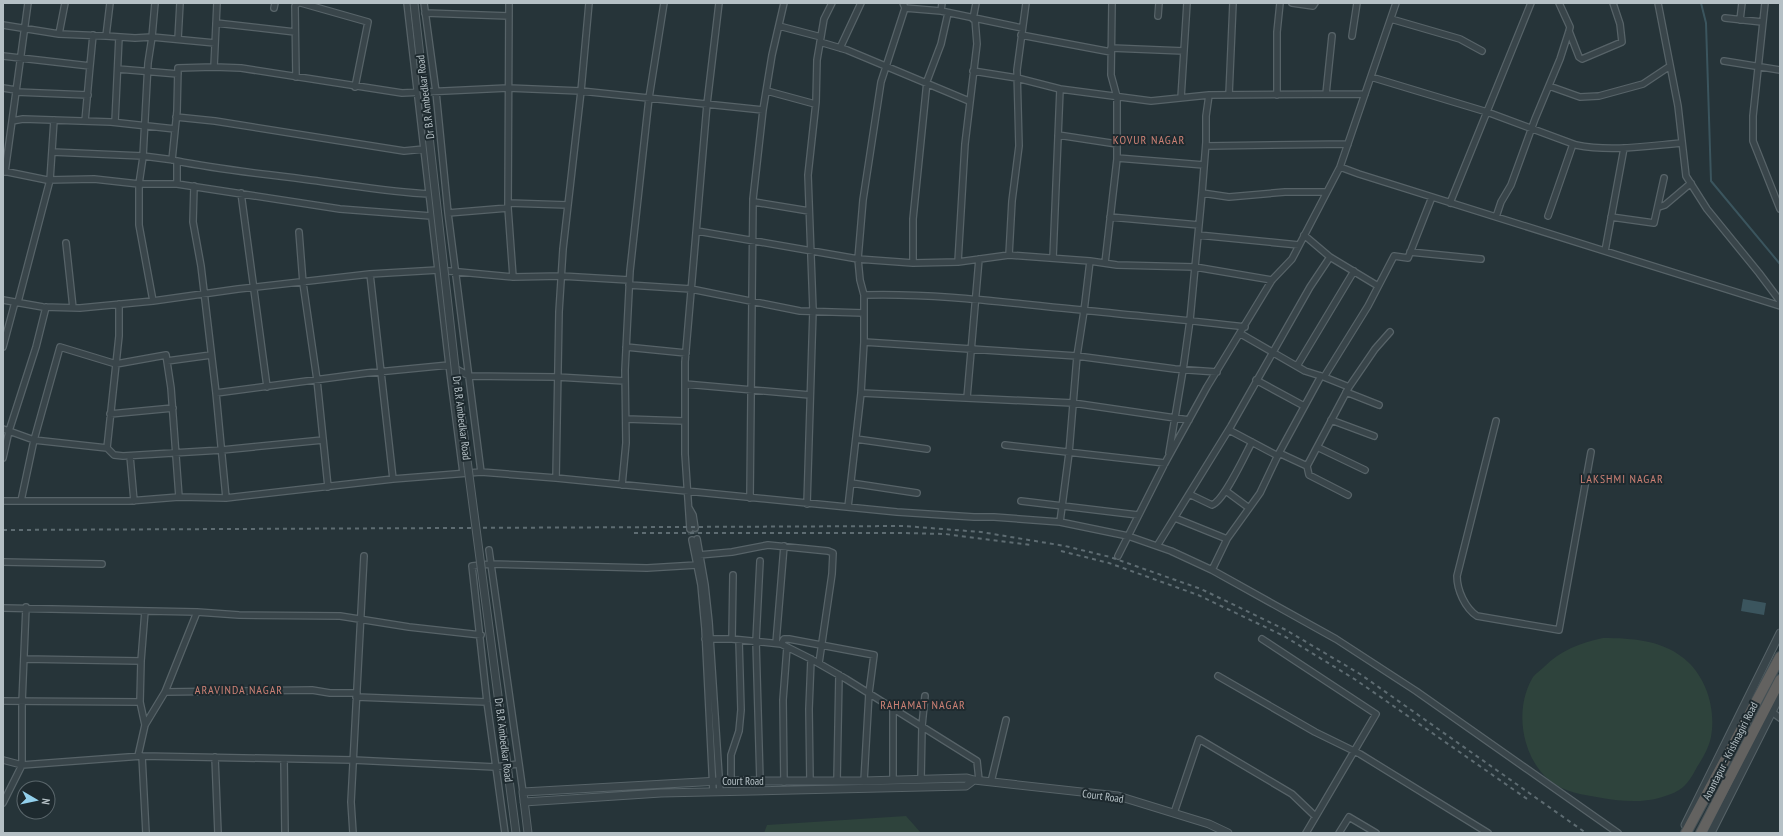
<svg xmlns="http://www.w3.org/2000/svg" width="1783" height="836" viewBox="0 0 1783 836" font-family="'PT Sans Narrow',sans-serif">
<rect width="100%" height="100%" fill="#263439"/>
<path fill="#2e433c" d="M 1603,638 C 1632,638 1665,640 1688,662 C 1707,680 1716,710 1711,737 C 1709,747 1703,758 1697,767 C 1693,775 1687,785 1679,790 C 1673,794 1665,796 1659,798 C 1641,803 1620,801 1602,798 C 1584,795 1563,792 1549,780 C 1521,756 1514,708 1533,677 C 1536,673 1541,670 1544,667 C 1561,650 1580,643 1603,638 Z
M 906,816 L 921,833 L 764,833 L 767,825 Z"/>
<path fill="#3b555e" d="M 1743,599 L 1766,603 L 1764,615 L 1741,611 Z"/>
<g fill="none" stroke-linecap="round" stroke-linejoin="round">
<path stroke="#3b555e" stroke-width="2" d="M 1701,3 L 1706,23 L 1711,181 L 1780,264"/>
<path stroke="#3b494e" stroke-width="5.5" stroke-dasharray="5.5 3" stroke-linecap="butt" d="M 695,528 L 697,539
M 690,529 L 692,540"/>
<defs>
<path id="minor" d="M 28,3 L 12,121 L 23,119 L 111,122 L 175,129
M 65,3 L 59,34 L 106,36 L 110,3
M 155,3 L 152,37 L 215,43
M 301,3 L 368,22 L 355,87
M 407,3 L 449,365 L 463,473
M 424,3 L 436,92 L 448,213 L 481,472
M 509,3 L 508,208 L 513,277 L 561,276 L 629,280
M 1292,3 L 1313,6 L 1315,3
M 1658,3 L 1678,106 L 1686,176 L 1707,209 L 1759,273 L 1780,301
M 1765,3 L 1753,116 L 1753,141 L 1780,209
M 274,8 L 275,3
M 905,8 L 941,11 L 942,3
M 941,11 L 1022,28
M 425,13 L 509,16
M 1158,16 L 1159,3
M 1725,18 L 1762,22
M 973,19 L 976,3
M 1391,19 L 1460,39 L 1482,51
M 1740,20 L 1742,3
M 216,23 L 295,32
M 3,25 L 59,34
M 779,26 L 821,37
M 1569,31 L 1579,57 L 1582,59 L 1622,42 L 1620,24 L 1613,3
M 1021,35 L 1111,52
M 106,36 L 135,38 L 152,37 L 148,63 L 143,157 L 139,184 L 139,225 L 153,301
M 1352,36 L 1357,3
M 178,39 L 180,3
M 820,42 L 847,50 L 969,101
M 840,48 L 861,3
M 1111,48 L 1184,51
M 3,56 L 90,66 L 93,35
M 1724,61 L 1780,70
M 214,67 L 241,68 L 402,93 L 508,88 L 581,91 L 763,110
M 118,69 L 178,74
M 973,71 L 1017,78 L 1060,89
M 296,77 L 295,6 L 298,3
M 1371,77 L 1487,112 L 1576,145 C 1611,152 1647,146 1682,143
M 1549,86 L 1580,97 L 1599,96 L 1643,84 L 1670,66
M 3,88 L 16,90
M 767,91 L 815,104
M 16,92 L 88,95
M 1326,94 L 1332,36
M 1229,95 L 1233,3
M 1277,95 L 1277,32 L 1280,3
M 1181,98 L 1187,3
M 176,117 L 215,121 L 404,151 L 424,149
M 85,121 L 90,66
M 115,122 L 119,37
M 1058,135 L 1117,144
M 1206,146 L 1348,144
M 52,152 L 143,156 L 174,160
M 1117,158 L 1204,165
M 172,160 L 177,111 L 178,68 L 214,67 L 217,3
M 1340,167 L 1359,174 L 1780,306
M 3,171 L 47,180 L 94,179 L 139,184 L 177,184 L 177,161 C 221,170 266,174 310,180 C 350,185 389,192 429,194
M 5,172 L 12,121
M 177,184 L 340,209 L 431,216
M 194,186 L 193,222 L 201,266 L 216,393 L 367,373 L 449,365 L 469,376 L 557,377 L 625,381
M 241,193 L 267,387
M 1202,193 L 1229,197 L 1285,192 L 1326,192
M 754,202 L 809,211
M 508,203 L 568,205
M 1450,203 L 1531,3
M 1659,207 L 1665,205 L 1691,183
M 448,213 L 508,208
M 1548,216 L 1573,144
M 1110,217 L 1199,225
M 1496,217 L 1501,202 L 1511,185 L 1535,119 L 1560,59 L 1569,31 L 1570,27 L 1559,3
M 1611,217 L 1654,223 L 1664,178
M 697,231 L 858,259 L 913,263 L 958,262 L 1009,255 L 1090,261 L 1117,265 L 1195,267 L 1272,280
M 299,232 L 303,283 L 317,380 L 328,487
M 1198,235 L 1299,245
M 66,243 L 73,308
M 1605,251 L 1624,148
M 1410,252 L 1481,259
M 1009,255 L 1012,201 L 1019,146 L 1017,70 L 1026,3
M 1330,257 L 1378,286
M 1053,258 L 1060,89 L 1151,101 L 1209,95 L 1365,94
M 958,262 L 965,144 L 977,44 L 975,19
M 913,263 L 913,219 L 927,81 L 941,44 L 948,13
M 1105,263 L 1117,159 L 1117,97 L 1111,75 L 1112,3
M 370,274 L 393,479
M 629,285 L 691,289 L 800,311 L 864,313
M 864,295 C 937,293 1010,303 1082,310 C 1136,316 1191,320 1245,327
M 3,300 L 43,307 L 80,308 L 153,301 L 238,289 L 370,274 L 438,270 L 513,277
M 18,302 L 50,180 L 54,120
M 1241,334 L 1305,371 L 1324,377
M 864,342 L 1077,356 L 1175,369 L 1217,372
M 3,347 L 15,302
M 626,347 L 686,353
M 167,361 L 211,355
M 1297,366 L 1354,271
M 1256,380 L 1304,406
M 685,384 L 810,395
M 1349,387 L 1375,349 L 1390,332
M 1346,392 L 1379,405
M 216,393 L 226,498 L 393,479 L 481,472 L 556,478 L 897,512 L 974,517 L 994,517 L 1060,522 L 1128,536 L 1171,551 L 1212,570 L 1336,639 L 1416,691 L 1618,833
M 861,393 L 1073,403 L 1189,420
M 967,398 L 979,259
M 110,414 L 173,408
M 626,419 L 685,421
M 1331,420 L 1374,436
M 1496,421 L 1457,576 C 1457,590 1465,608 1477,616 L 1559,630 L 1591,452
M 3,429 L 9,431 L 36,347 L 46,307
M 1229,430 L 1278,456
M 856,439 L 927,449
M 1005,445 L 1165,463
M 1317,447 L 1365,470
M 107,448 L 114,455 L 123,456 L 222,450 L 323,440
M 1169,453 L 1183,370 L 1190,320 L 1202,193 L 1206,142 L 1206,116 L 1209,95
M 1279,453 L 1321,376
M 130,456 L 134,501
M 3,458 L 9,431 L 34,440 L 60,347 L 116,364 L 166,355 L 171,388 L 179,497 L 129,501 L 3,501
M 1307,466 L 1309,475 L 1348,495
M 556,478 L 559,312 L 563,249 L 581,91 L 589,3
M 851,483 L 917,493
M 622,485 L 626,443 L 625,370 L 630,271 L 649,98 L 664,3
M 1226,491 L 1249,508
M 1189,494 L 1212,505 C 1224,501 1245,455 1252,442
M 179,497 L 226,498
M 750,498 L 753,199 L 763,110 L 772,55 L 784,3
M 21,501 L 34,440 L 107,448 L 119,336 L 119,304
M 1021,501 L 1138,515
M 807,504 L 813,310 L 808,175 L 816,102 L 817,60 L 824,19 L 832,3
M 848,507 L 861,393 L 864,342 L 864,295 L 860,280 L 858,259 L 863,200 L 881,82 L 905,8 L 903,3
M 689,508 L 693,515 L 695,528
M 1175,518 L 1227,539
M 1060,522 L 1069,453 L 1077,356 L 1084,311 L 1090,261
M 690,529 L 685,454 L 685,362 L 707,104 L 719,3
M 697,539 L 705,585 L 709,622 L 720,791
M 692,540 L 701,585 L 705,629 L 713,791
M 1157,546 L 1231,426 L 1310,287 L 1330,257 L 1304,235
M 489,550 L 523,792
M 699,555 L 732,552 L 768,545 L 828,551 L 833,553 L 832,574 L 819,663
M 1118,556 L 1165,463 L 1207,387 L 1272,280 L 1292,259 L 1340,167 L 1396,3
M 760,561 L 756,641 L 760,781
M 3,562 L 102,564
M 1212,570 L 1227,539 L 1260,493 L 1279,453 L 1307,466 L 1349,387 L 1324,377 L 1368,306 L 1394,256 L 1408,258 L 1432,197
M 3,608 L 197,612 L 165,692 L 145,725 L 138,756
M 145,611 L 141,661 L 140,702 L 145,725
M 197,612 L 239,615 L 340,616 L 409,627 L 481,635
M 705,639 L 732,639 L 781,644 L 811,659 L 846,679 L 977,761 L 979,780
M 732,639 L 733,575
M 1262,639 L 1376,714 L 1306,833
M 776,643 L 784,546
M 781,644 L 784,639 L 789,639 L 874,655 L 869,693 L 864,781
M 24,659 L 141,661
M 1218,676 L 1315,732 L 1360,754 L 1488,833
M 165,692 L 312,690 L 330,693 L 357,693
M 356,697 L 487,702
M 3,701 L 140,702
M 893,708 L 893,780
M 1772,712 L 1780,718
M 142,756 L 146,833
M 215,757 L 218,833
M 284,759 L 285,833
M 3,760 L 22,765 L 22,703 L 26,607
M 921,779 L 922,726 L 925,696
M 731,781 L 731,755 L 739,731 L 741,710 L 739,640
M 810,781 L 809,709 L 811,659
M 837,781 L 839,675
M 784,782 L 783,700 L 787,647
M 991,782 L 1006,720
M 3,803 L 22,765 L 142,756 L 353,760 L 495,767 L 518,764
M 1174,813 L 1199,739 L 1292,794 L 1315,816
M 353,833 L 351,802 L 364,556
M 505,833 L 487,702 L 472,566 L 491,564 L 647,568 L 697,565
M 1339,833 L 1349,817 L 1376,833"/>
<path id="tertiary" d="M 524,802 L 661,793 L 966,786 L 974,780
M 1685,825 L 1780,633
M 528,833 L 523,792 L 719,781 L 864,781 L 967,778 L 974,780 L 1118,796 L 1209,824 L 1228,833
M 1711,833 L 1780,696"/>
<path id="trunk" d="M 1686,833 L 1780,657
M 1701,833 L 1780,680"/>
</defs>
<use href="#minor" stroke="#576368" stroke-width="8"/>
<use href="#tertiary" stroke="#576368" stroke-width="9"/>
<use href="#trunk" stroke="#445055" stroke-width="12"/>
<use href="#minor" stroke="#39454a" stroke-width="5.5"/>
<use href="#tertiary" stroke="#39454a" stroke-width="7"/>
<use href="#trunk" stroke="#636260" stroke-width="10"/>
<path stroke="#5e6c72" stroke-width="2" stroke-dasharray="4 4" stroke-linecap="butt" d="M 3,530 L 904,526 L 981,532 L 1065,546 L 1110,557 L 1201,589 L 1286,630 L 1360,674 L 1586,833
M 634,533 L 904,533 L 945,534 L 1031,545
M 1061,551 L 1109,563 L 1198,595 L 1284,636 L 1356,680 L 1530,801"/>
<defs>
<path id="tertiary-bridge" d="M 414,3 L 456,376 L 516,833"/>
</defs>
<use href="#tertiary-bridge" stroke="#576368" stroke-width="9" stroke-linecap="butt"/>
<use href="#tertiary-bridge" stroke="#39454a" stroke-width="7"/>
</g>
<g text-anchor="middle" stroke-width="4" stroke-linejoin="round" paint-order="stroke">
<g font-size="11" fill="#b5c0c5" stroke="#1e2a2f">
<text transform="translate(425 97) rotate(-97)" y="4">Dr B.R Ambedkar Road</text>
<text transform="translate(462 418) rotate(83)" y="4">Dr B.R Ambedkar Road</text>
<text transform="translate(504 740) rotate(83)" y="4">Dr B.R Ambedkar Road</text>
<text transform="translate(1730 751) rotate(-63)" y="4">Anantapur - Krishnagiri Road</text>
<text x="743" y="785">Court Road</text>
<text transform="translate(1103 796) rotate(8)" y="4">Court Road</text>
</g>
<g font-size="12" letter-spacing="1" fill="#cb8074" stroke="#1e2a2f">
<text x="1149" y="144">KOVUR NAGAR</text>
<text x="1622" y="483">LAKSHMI NAGAR</text>
<text x="239" y="694">ARAVINDA NAGAR</text>
<text x="923" y="709">RAHAMAT NAGAR</text>
</g>
</g>
<rect width="1783" height="836" fill="none" stroke="#b5c0c5" stroke-width="8"/>
<g transform="translate(36 800) rotate(99)"><circle r="19" fill="#1e2a2f" stroke="#5a666b"/>
<path d="M0-3L7 15L0 10L-7 15Z" fill="#93d0ec"/>
<text y="-6" font-size="11" font-weight="bold" text-anchor="middle" fill="#b5c0c5">N</text>
</g>
</svg>
